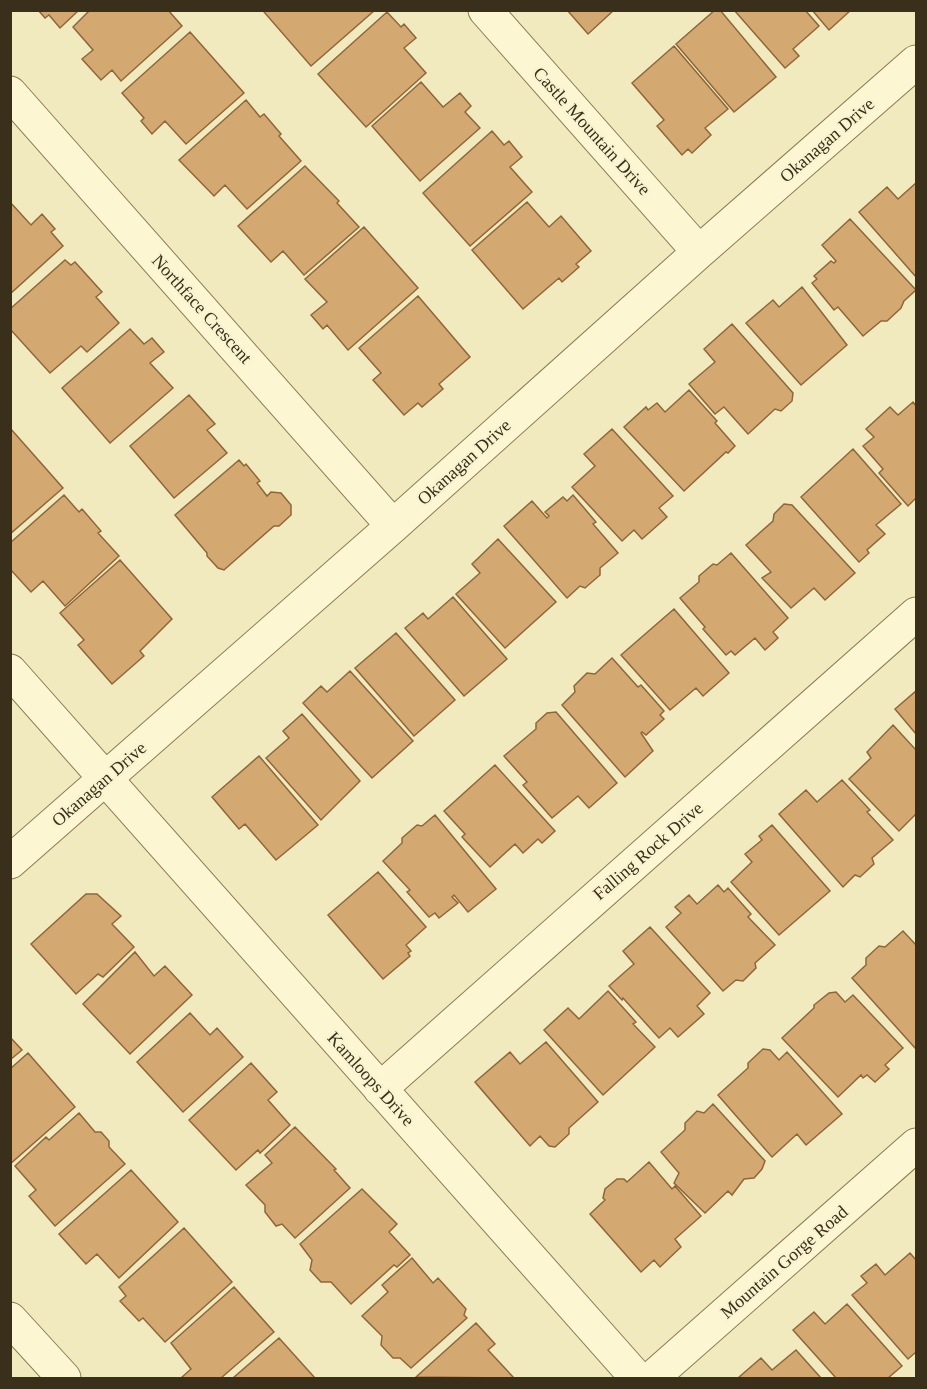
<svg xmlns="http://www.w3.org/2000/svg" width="927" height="1389" viewBox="0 0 927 1389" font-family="'Times New Roman',serif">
<rect width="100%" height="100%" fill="#f2eabf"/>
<path fill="#d4a871" stroke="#8e6739" stroke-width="1.5" d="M 38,10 L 79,10 L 60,28 L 49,15 L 45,18 Z
M 168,10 L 182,26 L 121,81 L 112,70 L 101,80 L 82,59 L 93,50 L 73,27 L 90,10 Z
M 265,10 L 375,10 L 311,66 L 264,12 Z
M 567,10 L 614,10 L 588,34 Z
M 715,10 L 720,10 L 776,77 L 734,112 L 676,44 Z
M 734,10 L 805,10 L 819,26 L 793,49 L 799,56 L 785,68 Z
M 812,10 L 851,10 L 829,30 Z
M 387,12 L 401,27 L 404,24 L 416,38 L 404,48 L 426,73 L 366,127 L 318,74 Z
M 190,32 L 244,93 L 186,144 L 165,121 L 152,134 L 141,121 L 144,118 L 122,93 Z
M 674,46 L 728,109 L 705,128 L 711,135 L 692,153 L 688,149 L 682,155 L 657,126 L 664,120 L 632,83 Z
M 421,82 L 443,107 L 460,93 L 471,106 L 465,112 L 480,128 L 420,181 L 372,126 Z
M 246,100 L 260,117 L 264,114 L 281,134 L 279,136 L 301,161 L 247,209 L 225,185 L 214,196 L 179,160 Z
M 492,131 L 504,145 L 509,141 L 522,157 L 510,167 L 532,192 L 470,246 L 423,193 Z
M 305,166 L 339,201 L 337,203 L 359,227 L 304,275 L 283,251 L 271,262 L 238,226 Z
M 916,183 L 916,277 L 859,212 L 887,187 L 898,199 Z
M 10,202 L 31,225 L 42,214 L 55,229 L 51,232 L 63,246 L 10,294 Z
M 527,202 L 549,227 L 561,216 L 591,251 L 576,264 L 579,267 L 562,282 L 559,278 L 523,309 L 472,250 Z
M 850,219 L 916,290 L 904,301 L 901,308 L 887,321 L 881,321 L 863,336 L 838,307 L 834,310 L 812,283 L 817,279 L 814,276 L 831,261 L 834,263 L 836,261 L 822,245 Z
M 364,227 L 418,288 L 348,350 L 327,325 L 323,329 L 311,315 L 327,302 L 305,279 Z
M 65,260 L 71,265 L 75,262 L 102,292 L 96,297 L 119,323 L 87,352 L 81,346 L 50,373 L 10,329 L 10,309 Z
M 802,287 L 847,345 L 801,385 L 746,323 L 773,300 L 779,307 Z
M 418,296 L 470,357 L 439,384 L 443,389 L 422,407 L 418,403 L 404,415 L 373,380 L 381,373 L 359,348 Z
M 732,324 L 793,393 L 792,401 L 781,411 L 775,409 L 748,434 L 724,407 L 715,414 L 689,384 L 715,362 L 704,349 Z
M 130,329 L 144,344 L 152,338 L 164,352 L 150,363 L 173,388 L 110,443 L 62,388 Z
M 689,390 L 717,421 L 715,423 L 735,446 L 728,453 L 726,452 L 684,491 L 624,427 L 646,407 L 648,410 L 657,403 L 665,412 Z
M 189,395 L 215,424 L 207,430 L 227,453 L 174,498 L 130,446 Z
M 913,402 L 916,406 L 916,498 L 908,506 L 879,473 L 883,469 L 863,446 L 874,437 L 866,429 L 890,407 L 898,415 Z
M 10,428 L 63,488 L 10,534 Z
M 612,429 L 673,496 L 659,508 L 667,517 L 642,539 L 634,530 L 622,541 L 572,487 L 595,466 L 584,454 Z
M 853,449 L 901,504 L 876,525 L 885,534 L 867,550 L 869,553 L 859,562 L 801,497 Z
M 239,460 L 244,466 L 246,464 L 260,481 L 257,483 L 267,496 L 271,492 L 281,493 L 291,505 L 291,515 L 279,526 L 274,526 L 224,570 L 218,568 L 207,556 L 207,553 L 175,515 Z
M 64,495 L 79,512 L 82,509 L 101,531 L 98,533 L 119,556 L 65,606 L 43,581 L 31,592 L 10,569 L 10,543 Z
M 573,495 L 596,522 L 593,524 L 618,553 L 600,568 L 600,575 L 585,588 L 580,586 L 567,598 L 504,526 L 532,501 L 547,518 L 549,516 L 545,512 L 563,497 L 567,501 Z
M 784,504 L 792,505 L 855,573 L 825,600 L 814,588 L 791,608 L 762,578 L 771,572 L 746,545 L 773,521 L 774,514 Z
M 498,539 L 556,602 L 505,648 L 456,594 L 480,573 L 472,564 Z
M 731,553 L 788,618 L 773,632 L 778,638 L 765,650 L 755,638 L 735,655 L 731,651 L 726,655 L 703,629 L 705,627 L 680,598 L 699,582 L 699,576 L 713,564 L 717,565 Z
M 120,560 L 172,619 L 140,651 L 144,656 L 112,684 L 78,645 L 84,640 L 60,613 Z
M 453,597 L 507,659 L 464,696 L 405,628 L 423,613 L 428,619 Z
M 674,609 L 729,673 L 703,696 L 696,688 L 670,710 L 621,655 Z
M 396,633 L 455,700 L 414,736 L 355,668 Z
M 612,658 L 638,687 L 641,685 L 664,711 L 660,715 L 664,719 L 646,735 L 642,732 L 641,733 L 653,751 L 625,777 L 562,705 L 575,692 L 574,686 L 587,673 L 595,674 Z
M 350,671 L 413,741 L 372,778 L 303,703 L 321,686 L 327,692 Z
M 916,691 L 916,734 L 895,709 Z
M 556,712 L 617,783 L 589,808 L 578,796 L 552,818 L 523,785 L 527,782 L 504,756 L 536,729 L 536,723 L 547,713 Z
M 302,714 L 360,781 L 321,820 L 266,758 L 289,738 L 283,731 Z
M 893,725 L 916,750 L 916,814 L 899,831 L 849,779 L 871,758 L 867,752 Z
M 259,756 L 318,825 L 276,860 L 245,824 L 239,829 L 212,797 Z
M 495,765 L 555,831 L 542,843 L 538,839 L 523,853 L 515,844 L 490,867 L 462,837 L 465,834 L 444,811 Z
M 842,780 L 870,810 L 867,812 L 893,840 L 872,858 L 874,864 L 860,877 L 855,875 L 843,887 L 779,814 L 806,790 L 817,802 Z
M 435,815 L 496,889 L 468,912 L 454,895 L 452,897 L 458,903 L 439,918 L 435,913 L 429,917 L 407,892 L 410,890 L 383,861 L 402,843 L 402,838 L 417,825 L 422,826 Z
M 772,825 L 830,891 L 779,935 L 731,882 L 752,862 L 745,854 L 762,840 L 759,836 Z
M 378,872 L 426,927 L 406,945 L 411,951 L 408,953 L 410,956 L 383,979 L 328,915 Z
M 718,885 L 724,892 L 728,888 L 751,914 L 748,917 L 775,945 L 755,963 L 756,968 L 743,981 L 736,980 L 723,991 L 666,927 L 681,913 L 675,907 L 689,895 L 697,904 Z
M 86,894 L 97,894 L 121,916 L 112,924 L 134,947 L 103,977 L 98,974 L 76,994 L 31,944 Z
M 650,927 L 710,993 L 697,1006 L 704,1014 L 678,1037 L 670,1028 L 659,1038 L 623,998 L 622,1000 L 609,986 L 634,964 L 623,951 Z
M 903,931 L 916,945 L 916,1049 L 852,978 L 866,965 L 866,958 L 879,946 L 885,947 Z
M 135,952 L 154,976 L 165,966 L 192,995 L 130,1054 L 83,1004 Z
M 608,991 L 636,1022 L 633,1024 L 655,1047 L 603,1095 L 544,1030 L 568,1008 L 579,1019 Z
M 836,992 L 845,1002 L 853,995 L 903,1048 L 885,1065 L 889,1069 L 875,1082 L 867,1075 L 863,1078 L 861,1075 L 838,1097 L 782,1038 L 814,1008 L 814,1005 L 829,993 Z
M 190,1013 L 210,1035 L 217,1028 L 243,1057 L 183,1112 L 137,1062 Z
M 10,1037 L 22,1050 L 10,1060 Z
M 546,1042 L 598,1102 L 569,1128 L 569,1134 L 555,1147 L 549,1146 L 540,1136 L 530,1146 L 475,1082 L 510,1052 L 520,1064 Z
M 763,1049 L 770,1050 L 779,1060 L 787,1052 L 842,1114 L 806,1145 L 797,1134 L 772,1157 L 718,1095 L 748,1068 L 748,1063 Z
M 28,1053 L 75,1107 L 10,1164 L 10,1069 Z
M 251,1063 L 277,1092 L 268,1100 L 290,1125 L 260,1153 L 258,1150 L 236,1170 L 189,1120 Z
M 713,1104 L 765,1161 L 762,1169 L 754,1178 L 744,1179 L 732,1195 L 728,1191 L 705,1213 L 674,1183 L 679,1173 L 661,1152 L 685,1130 L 685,1123 L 697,1111 L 704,1113 Z
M 79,1113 L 95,1132 L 101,1132 L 109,1141 L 109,1147 L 125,1164 L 55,1226 L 29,1196 L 36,1190 L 15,1166 L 46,1137 L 49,1140 Z
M 295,1127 L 336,1169 L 334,1170 L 350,1188 L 295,1238 L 282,1224 L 276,1226 L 265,1212 L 265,1205 L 246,1185 L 272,1163 L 265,1155 Z
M 649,1162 L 672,1189 L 675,1186 L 701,1216 L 675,1239 L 681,1247 L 660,1267 L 654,1260 L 641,1272 L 590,1214 L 605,1200 L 603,1198 L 605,1189 L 617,1179 L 624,1179 L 627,1182 Z
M 131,1170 L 178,1222 L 119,1278 L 97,1254 L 86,1264 L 59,1234 Z
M 362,1189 L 397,1224 L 389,1232 L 410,1255 L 397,1267 L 394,1265 L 351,1304 L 331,1282 L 321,1282 L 310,1270 L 312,1260 L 300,1244 Z
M 184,1228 L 232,1282 L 165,1342 L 143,1318 L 139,1321 L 120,1301 L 126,1296 L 119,1287 Z
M 910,1253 L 916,1260 L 916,1352 L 908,1359 L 852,1295 L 867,1283 L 861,1276 L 876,1264 L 885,1275 Z
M 412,1258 L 433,1283 L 438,1278 L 466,1309 L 464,1315 L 467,1318 L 411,1368 L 400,1358 L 393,1358 L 381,1345 L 382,1336 L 362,1316 L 388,1292 L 382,1285 Z
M 234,1287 L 274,1332 L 221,1378 L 181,1378 L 191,1369 L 171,1343 Z
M 847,1304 L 902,1366 L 888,1378 L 836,1378 L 793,1330 L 814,1312 L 825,1324 Z
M 476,1323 L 495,1344 L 488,1350 L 514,1378 L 416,1377 Z
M 279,1338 L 315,1378 L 233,1378 Z
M 796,1350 L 821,1378 L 738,1378 L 761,1358 L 772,1370 Z"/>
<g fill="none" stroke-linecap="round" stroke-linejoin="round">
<defs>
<path id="minor" d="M 485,10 L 699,252
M 10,93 L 393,526
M 10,671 L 637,1378
M 10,862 L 393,526 L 699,252 L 916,62
M 380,1089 L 916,614
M 10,1319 L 64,1378
M 652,1378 L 916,1145"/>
</defs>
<use href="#minor" stroke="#8c7b55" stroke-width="35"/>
<use href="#minor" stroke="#fcf6d3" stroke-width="33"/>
</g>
<g text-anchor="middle" stroke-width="4.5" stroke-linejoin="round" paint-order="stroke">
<g font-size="18" fill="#3a2f1b" stroke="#f9f3cf">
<text transform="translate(592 131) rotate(48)" y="6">Castle Mountain Drive</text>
<text transform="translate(827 140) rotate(-41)" y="6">Okanagan Drive</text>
<text transform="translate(202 309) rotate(48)" y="6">Northface Crescent</text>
<text transform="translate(464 462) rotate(-42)" y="6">Okanagan Drive</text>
<text transform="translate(99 784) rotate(-41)" y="6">Okanagan Drive</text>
<text transform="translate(648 851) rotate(-41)" y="6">Falling Rock Drive</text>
<text transform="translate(371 1079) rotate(48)" y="6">Kamloops Drive</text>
<text transform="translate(784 1262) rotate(-41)" y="6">Mountain Gorge Road</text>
</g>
</g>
<rect width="927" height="1389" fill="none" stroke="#3a2f1b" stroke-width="24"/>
</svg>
